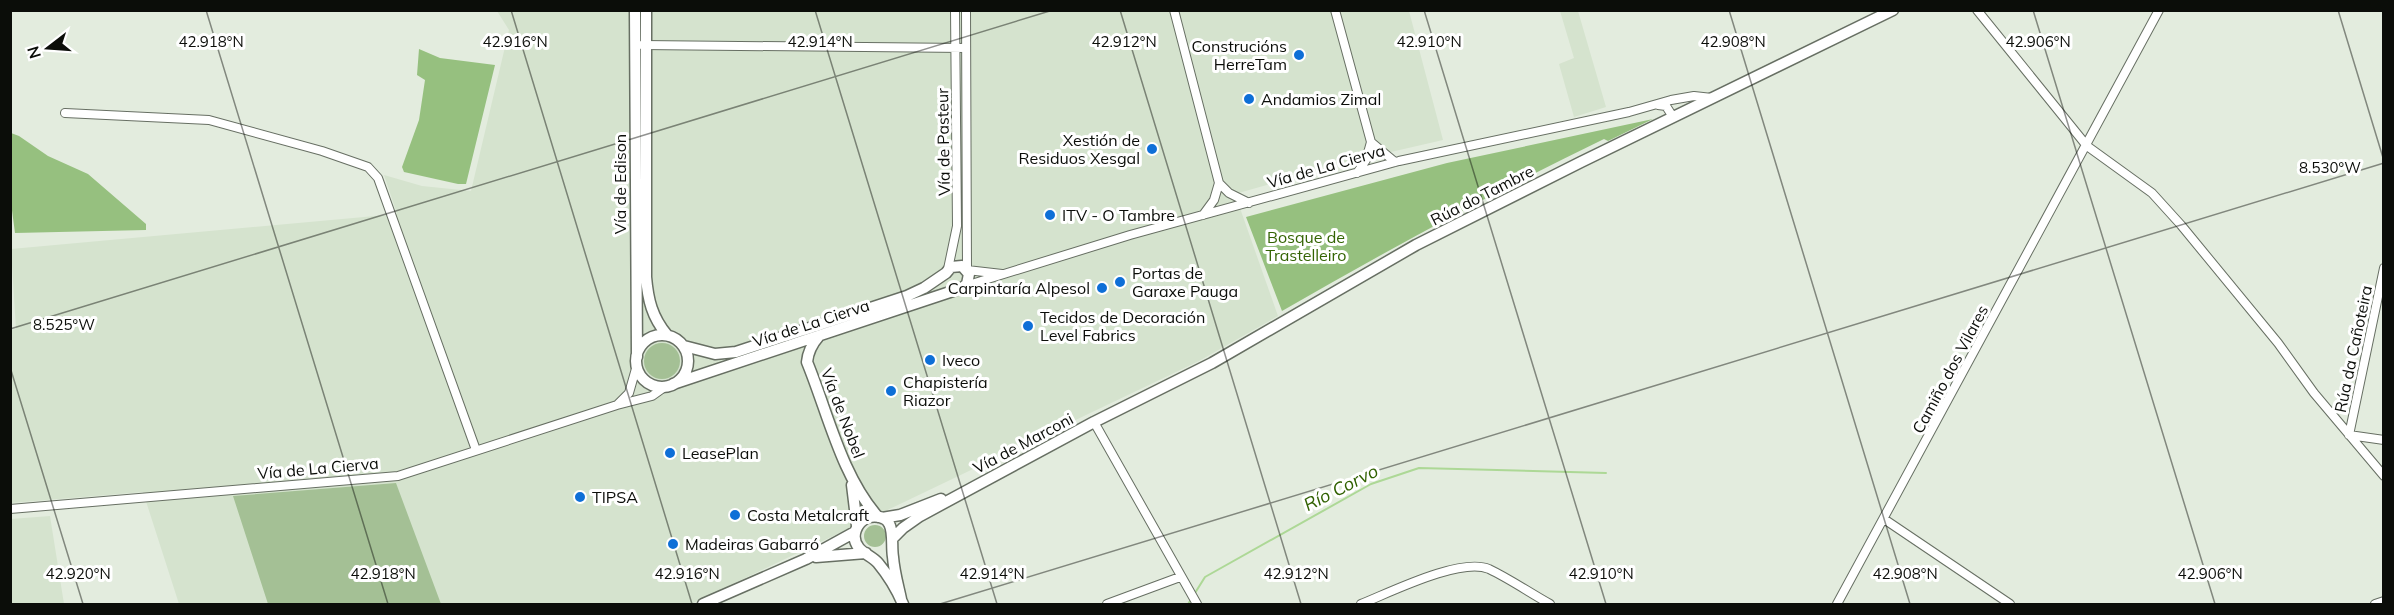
<svg xmlns="http://www.w3.org/2000/svg" width="2394" height="615" viewBox="0 0 2394 615" font-family="Mulish,sans-serif">
<rect width="100%" height="100%" fill="#e3ecde"/>
<path fill="#d5e3ce" d="M 497,11 L 1409,11 L 1443,140 L 1356,160 L 1235,194 L 1278,316 L 1199,361 L 691,604 L 179,604 L 143,492 L 11,503 L 10,330 L 16,329 L 11,249 L 397,214 L 384,175 L 422,186 L 471,191 L 509,30 Z
M 1560,11 L 1578,11 L 1606,107 L 1574,117 L 1559,64 L 1574,58 Z
M 50,516 L 64,604 L 11,604 L 11,519 Z"/>
<path fill="#a4c095" d="M644 361a18 18 0 1 1 36 0a18 18 0 1 1-36 0Z
M 396,483 L 441,604 L 268,604 L 233,496 Z
M864 536a11 11 0 1 1 22 0a11 11 0 1 1-22 0Z"/>
<path fill="#96c07f" d="M 419,49 L 440,58 L 495,65 L 466,184 L 458,184 L 404,172 L 402,167 L 419,120 L 425,80 L 417,75 Z
M 1653,119 L 1608,141 L 1604,139 C 1494,192 1388,250 1282,311 L 1246,217 L 1447,163 Z
M 11,133 L 19,136 L 48,156 L 88,174 L 146,224 L 146,230 L 15,233 L 11,203 Z"/>
<g fill="none" stroke-linecap="round" stroke-linejoin="round">
<path stroke="#add896" stroke-width="2" d="M 1195,593 L 1205,577 L 1371,484 L 1419,468 L 1606,473
M 1188,604 L 1192,598"/>
<defs>
<path id="street" d="M 966,10 L 967,270 L 1002,274
M 1174,10 L 1219,183 L 1214,200 L 1203,215
M 1335,10 L 1371,142 L 1366,160 L 1357,173
M 1977,10 L 2087,146 L 2152,193 L 2181,225 L 2278,343 L 2314,393 L 2384,476
M 642,45 L 966,48
M 1658,105 L 1666,106 L 1673,117
M 65,113 L 209,120 L 322,151 L 368,167 L 378,178 L 476,450
M 1371,142 L 1395,162
M 1219,183 L 1229,193 L 1249,203
M 948,269 L 957,226 L 955,10
M 965,286 L 1130,235 L 1399,161 L 1629,112 L 1671,100 L 1694,96 L 1712,98
M 618,404 L 629,393 L 637,365
M 1094,422 L 1197,604
M 2349,435 L 2384,268
M 2349,435 L 2384,440
M 10,509 L 398,476 L 617,405 L 652,396 L 666,386
M 1884,519 L 2010,604
M 1107,604 L 1180,577
M 1361,604 C 1389,593 1460,557 1489,569 C 1510,579 1530,593 1550,604
M 1837,604 L 2159,10
M 2375,604 L 2384,601"/>
<path id="secondary" d="M 635,10 L 637,357
M 646,10 L 646,277 C 648,300 652,317 667,335
M636 361a26 26 0 1 1 52 0a26 26 0 1 1-52 0Z
M 819,336 C 812,344 808,351 807,362 C 828,413 841,475 878,517
M 673,384 L 962,288 L 967,284 L 969,274 L 962,266 L 951,267 L 946,273 L 924,288 L 907,296 L 736,352 L 715,354 L 684,346
M 852,485 L 857,526
M 882,518 L 900,515 L 941,499
M 893,538 L 903,528 L 920,516 L 1094,422 L 1212,363 L 1416,245 L 1581,162 L 1893,10
M 816,557 L 866,553
M 901,599 C 898,585 894,571 893,557 C 890,540 899,513 869,517 C 856,522 850,537 859,548 C 864,554 873,557 878,563 C 888,575 897,590 903,604
M 703,604 L 806,559 L 855,532"/>
</defs>
<use href="#street" stroke="#676f63" stroke-width="10"/>
<use href="#secondary" stroke="#676f63" stroke-width="13"/>
<use href="#street" stroke="#fff" stroke-width="8"/>
<use href="#secondary" stroke="#fff" stroke-width="10"/>
</g>
<path fill="none" stroke="#0b0d09" stroke-width="1.5" stroke-opacity="0.45" d="M 206,10 L 388,604M 511,10 L 692,604M 815,10 L 997,604M 1120,10 L 1301,604M 1424,10 L 1606,604M 1729,10 L 1910,604M 2033,10 L 2215,604M 2338,10 L 2384,161M 10,329 L 1053,10M 10,367 L 83,604M 940,604 L 2384,163"/>
<g fill="#0e6fd7" stroke="#fff" stroke-width="2">
<circle cx="1299" cy="55" r="6"/>
<circle cx="1249" cy="99" r="6"/>
<circle cx="1152" cy="149" r="6"/>
<circle cx="1050" cy="215" r="6"/>
<circle cx="1120" cy="282" r="6"/>
<circle cx="1102" cy="288" r="6"/>
<circle cx="1028" cy="326" r="6"/>
<circle cx="930" cy="360" r="6"/>
<circle cx="891" cy="391" r="6"/>
<circle cx="670" cy="453" r="6"/>
<circle cx="580" cy="497" r="6"/>
<circle cx="735" cy="515" r="6"/>
<circle cx="673" cy="544" r="6"/>
</g>
<g text-anchor="middle" stroke-width="6" stroke-linejoin="round" paint-order="stroke">
<g font-size="16" fill="#0b0d09" stroke="#fff" text-anchor="start">
<text x="1287" y="52" text-anchor="end">Construcións<tspan x="1287" dy="18">HerreTam</tspan></text>
<text x="1261" y="105">Andamios Zimal</text>
<text x="1140" y="146" text-anchor="end">Xestión de<tspan x="1140" dy="18">Residuos Xesgal</tspan></text>
<text x="1062" y="221">ITV - O Tambre</text>
<text x="1132" y="279">Portas de<tspan x="1132" dy="18">Garaxe Pauga</tspan></text>
<text x="1090" y="294" text-anchor="end">Carpintaría Alpesol</text>
<text x="1040" y="323">Tecidos de Decoración<tspan x="1040" dy="18">Level Fabrics</tspan></text>
<text x="942" y="366">Iveco</text>
<text x="903" y="388">Chapistería<tspan x="903" dy="18">Riazor</tspan></text>
<text x="682" y="459">LeasePlan</text>
<text x="592" y="503">TIPSA</text>
<text x="747" y="521">Costa Metalcraft</text>
<text x="685" y="550">Madeiras Gabarró</text>
</g>
<g font-size="16" fill="#0b0d09" stroke="#fff">
<text transform="translate(943 142) rotate(-91)" y="6">Vía de Pasteur</text>
<text transform="translate(1326 166) rotate(-16)" y="6">Vía de La Cierva</text>
<text transform="translate(620 184) rotate(-90)" y="6">Vía de Edison</text>
<text transform="translate(1482 195) rotate(-27)" y="6">Rúa do Tambre</text>
<text transform="translate(811 323) rotate(-18)" y="6">Vía de La Cierva</text>
<text transform="translate(2353 349) rotate(-78)" y="6">Rúa da Cañoteira</text>
<text transform="translate(1950 369) rotate(-62)" y="6">Camiño dos Vilares</text>
<text transform="translate(843 413) rotate(69)" y="6">Vía de Nobel</text>
<text transform="translate(1023 443) rotate(-28)" y="6">Vía de Marconi</text>
<text transform="translate(318 468) rotate(-5)" y="6">Vía de La Cierva</text>
</g>
<g font-size="16" fill="#336403" stroke="#fff">
<text x="1306" y="243">Bosque de<tspan x="1306" dy="18">Trastelleiro</tspan></text>
</g>
<g font-size="18" font-style="italic" fill="#306100" stroke="#fff">
<text transform="translate(1341 488) rotate(-27)" y="6">Río Corvo</text>
</g>
</g>
<g font-size="15" text-anchor="middle" fill="#0b0d09" stroke="#fff" stroke-width="6" stroke-linejoin="round" paint-order="stroke">
<text x="211" y="47">42.918°N</text>
<text x="515" y="47">42.916°N</text>
<text x="820" y="47">42.914°N</text>
<text x="1124" y="47">42.912°N</text>
<text x="1429" y="47">42.910°N</text>
<text x="1733" y="47">42.908°N</text>
<text x="2038" y="47">42.906°N</text>
<text x="2330" y="173">8.530°W</text>
<text x="64" y="330">8.525°W</text>
<text x="78" y="579">42.920°N</text>
<text x="383" y="579">42.918°N</text>
<text x="687" y="579">42.916°N</text>
<text x="992" y="579">42.914°N</text>
<text x="1296" y="579">42.912°N</text>
<text x="1601" y="579">42.910°N</text>
<text x="1905" y="579">42.908°N</text>
<text x="2210" y="579">42.906°N</text>
</g>
<rect width="2394" height="615" fill="none" stroke="#0b0d09" stroke-width="24"/>
<g transform="translate(48 48) rotate(253)" stroke="#ffffff" stroke-width="4.5" paint-order="stroke">
<path d="M0-4.5L10 22L0 15L-10 22Z" fill="#0b0d09"/>
<text y="-9" font-size="16" font-weight="bold" text-anchor="middle" fill="#0b0d09">N</text>
</g>
</svg>
